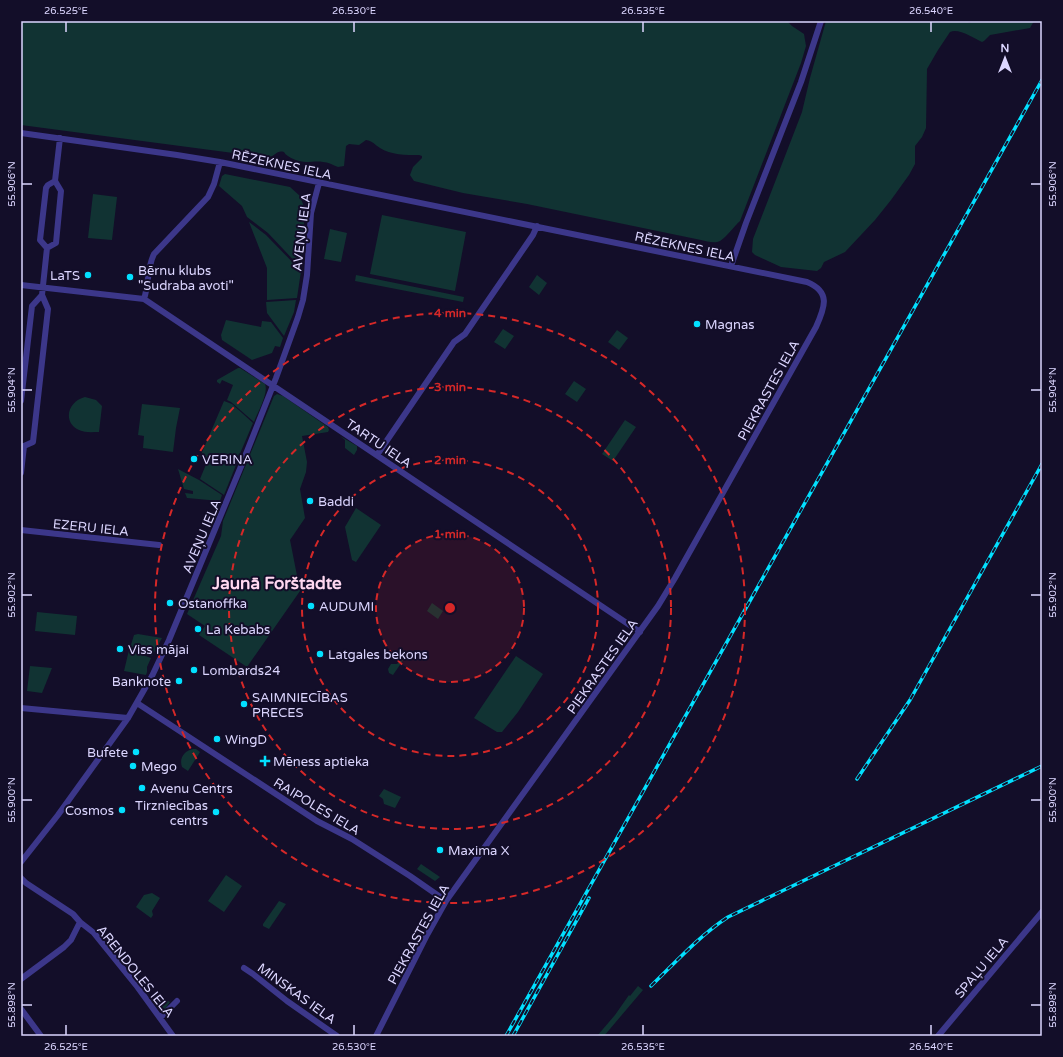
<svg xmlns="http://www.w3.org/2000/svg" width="1063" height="1057" viewBox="0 0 1063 1057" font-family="'Varela Round',sans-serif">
<rect width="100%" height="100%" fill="#130e29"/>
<path fill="#133" d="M 21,21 L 787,21 L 792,26 L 804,34 L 806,46 L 801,63 L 740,221 C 735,225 723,242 717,242 C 712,243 706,241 701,240 L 527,204 L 463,193 L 414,181 L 410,175 L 413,167 L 422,158 L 422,156 L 419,155 C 407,155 390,155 380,148 C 375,145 373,141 366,140 L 359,145 L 349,144 L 346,146 L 344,166 L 338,167 C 333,165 328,162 323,162 C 317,161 312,162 306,162 C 300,162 287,158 284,152 C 276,150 276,156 269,157 C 265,158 260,157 256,156 L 21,125 Z
M 826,21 L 965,21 L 970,23 L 972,21 L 1034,21 L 1030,28 L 990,35 L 984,41 L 982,42 C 973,38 959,28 950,32 L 938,50 L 927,69 L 926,128 L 922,137 L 915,146 L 915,164 L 909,175 L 891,200 L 875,220 L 845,252 L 824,262 L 821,268 L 817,271 L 781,267 L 755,255 L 752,252 L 753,239 L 802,112 L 810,78 Z
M 225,174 L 290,187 L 300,196 L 304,207 L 304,239 L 301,268 L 268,233 L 247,217 L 242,206 L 219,186 L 222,176 Z
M 93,194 L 117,197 L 112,240 L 88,238 Z
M 382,215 L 466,232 L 455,291 L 370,274 Z
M 249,222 L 266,235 L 301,271 L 297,298 L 267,300 L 267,268 Z
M 330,229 L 347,233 L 341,262 L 324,259 Z
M 356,275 L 464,297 L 463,302 L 355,281 Z
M 537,275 L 547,283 L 539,295 L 529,287 Z
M 296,300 L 294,312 L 284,336 L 267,313 L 266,302 Z
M 226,320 L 261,327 L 262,321 L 271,322 L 283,338 L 280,347 L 275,346 L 272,353 L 252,360 L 222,340 L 221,335 Z
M 503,329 L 514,336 L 505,349 L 494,342 Z
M 617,330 L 628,338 L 619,350 L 608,342 Z
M 238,368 L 240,368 L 265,384 C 269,393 257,413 254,422 L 231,402 L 227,400 L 233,385 L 222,380 L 220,384 L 217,382 L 217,380 Z
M 574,381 L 586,389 L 577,402 L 565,394 Z
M 277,394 L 283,396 L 328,427 L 329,430 L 328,432 L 302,436 L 307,462 L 306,472 L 300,489 L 305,518 L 290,540 L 300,591 L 247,667 L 199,635 L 205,626 L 187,614 L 221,536 L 223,521 L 274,396 Z
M 85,397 L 96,400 L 102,406 L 99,432 C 93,432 85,433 79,430 C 62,422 68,401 85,397 Z
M 224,401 L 232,404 L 253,423 L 236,463 L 211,462 L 200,457 Z
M 142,404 L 180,408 L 176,428 L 173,452 L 143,448 L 144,436 L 138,435 Z
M 625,420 L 636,427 L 613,461 L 602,454 Z
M 340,436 L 357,446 L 357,450 L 354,455 L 345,448 L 345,440 Z
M 207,462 L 210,463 L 236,465 L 224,495 L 200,479 Z
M 178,469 L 199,480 L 222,495 L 220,501 L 187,498 L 185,493 L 193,494 L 193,491 L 184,489 Z
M 356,508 L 381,525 L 356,562 L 352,560 L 345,527 Z
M 432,603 L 443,611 L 438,619 L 427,611 Z
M 37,612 L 77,616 L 75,635 L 35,631 Z
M 138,634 L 162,638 L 152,656 L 130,648 L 134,635 Z
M 129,650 L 151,658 L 147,667 L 147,672 L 146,675 L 124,671 Z
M 400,651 L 403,651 L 408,653 L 393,675 L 389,673 L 388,669 L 391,664 L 397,664 L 400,661 L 397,656 Z
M 516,656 L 543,674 L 518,712 L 502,732 L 497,732 L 474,718 Z
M 30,666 L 52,668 L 42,693 L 27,691 Z
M 193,749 L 196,749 L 200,752 L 188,771 L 182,767 C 179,758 184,751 193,749 Z
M 384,789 L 401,797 L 395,808 L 384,804 L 383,799 L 379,796 Z
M 421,864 L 440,877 L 435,881 L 417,869 Z
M 226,875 L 242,886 L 224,912 L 208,901 Z
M 152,893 L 160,898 L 152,911 L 153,915 L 151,918 L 136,907 L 144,895 Z
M 279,901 L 286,904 L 269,929 L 263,926 L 263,924 Z
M 638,986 L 643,990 L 604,1036 L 597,1036 L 615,1015 L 629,995 L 630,996 Z
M 156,996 L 170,1002 L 163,1012 L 161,1012 L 152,1000 L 153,997 Z"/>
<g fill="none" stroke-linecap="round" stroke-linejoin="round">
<path stroke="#3c378a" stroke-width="6" d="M 21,133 L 177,155 L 220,162 L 807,282 C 831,292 825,307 816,327 L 675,578 L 658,606 L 446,901 L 427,935 L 376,1036
M 47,248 L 56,243 L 61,191 L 55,181 L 60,138
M 47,248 L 40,240 L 46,188 L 48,185 L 55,181
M 731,266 L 746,223 L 801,82 L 821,21
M 21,285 L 144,299 L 640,632
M 144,299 C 149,284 147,268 154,254 L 208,197 L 214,184 L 220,162
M 21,401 L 32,306 L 42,295
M 24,446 L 33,442 L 48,309 L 42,295 L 47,248
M 377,455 L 454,342 L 465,334 L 533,235 L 537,226
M 21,473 L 24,446
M 21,530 L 159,545
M 137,703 L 317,821 L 352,839 L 410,876 L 446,901
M 21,708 L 128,718
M 21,862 L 58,815 L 128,718 L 152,676 L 169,640 L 242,464 L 276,378 L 298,317 L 303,300 L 307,275 L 311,213 L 319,183
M 21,878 L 26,883 L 73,914 L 80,922 L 71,940 L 64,947 L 21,979
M 80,922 L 94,933 L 136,985 L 173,1036
M 244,968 L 253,974 L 287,1001 L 337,1036
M 21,1009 L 41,1036
M 160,1018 L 177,1001
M 938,1036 L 1042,912"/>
<defs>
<path id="rail" d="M 857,779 L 910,700 L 1042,464
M 651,986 C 676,962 699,936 728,917 L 1042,766
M 506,1036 L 1042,80
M 513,1036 L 589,898"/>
</defs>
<use href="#rail" stroke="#02e0ff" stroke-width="3.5"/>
<use href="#rail" stroke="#130e29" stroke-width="2" stroke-dasharray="6" stroke-linecap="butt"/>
</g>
<path fill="none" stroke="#dcd6ff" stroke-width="1.5" d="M 66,22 L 66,32M 354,22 L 354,32M 643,22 L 643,32M 931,22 L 931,32M 22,184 L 32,184M 1031,184 L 1041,184M 22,390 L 32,390M 1031,390 L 1041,390M 22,595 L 32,595M 1031,595 L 1041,595M 22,800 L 32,800M 1031,800 L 1041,800M 22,1005 L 32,1005M 1031,1005 L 1041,1005M 66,1025 L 66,1035M 354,1025 L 354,1035M 643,1025 L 643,1035M 931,1025 L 931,1035"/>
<circle cx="450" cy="608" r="74" fill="#d62828" fill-opacity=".12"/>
<g fill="none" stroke="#d62828" stroke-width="2" stroke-dasharray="7 5">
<circle cx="450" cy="608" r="74"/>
<circle cx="450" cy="608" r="148"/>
<circle cx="450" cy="608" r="221"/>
<circle cx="450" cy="608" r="295"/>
</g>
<g fill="#02e0ff" stroke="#130e29" stroke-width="1.5">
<circle cx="88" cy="275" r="4"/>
<circle cx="130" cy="277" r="4"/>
<circle cx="697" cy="324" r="4"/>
<circle cx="194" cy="459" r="4"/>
<circle cx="310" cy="501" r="4"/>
<circle cx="170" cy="603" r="4"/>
<circle cx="311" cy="606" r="4"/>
<circle cx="198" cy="629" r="4"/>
<circle cx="120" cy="649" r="4"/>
<circle cx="320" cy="654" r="4"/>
<circle cx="194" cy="670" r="4"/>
<circle cx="179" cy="681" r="4"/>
<circle cx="244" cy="704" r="4"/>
<circle cx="217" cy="739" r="4"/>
<circle cx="136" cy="752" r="4"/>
<path d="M263 755h4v4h4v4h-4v4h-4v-4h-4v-4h4z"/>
<circle cx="133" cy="766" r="4"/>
<circle cx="142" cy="788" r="4"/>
<circle cx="122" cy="810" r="4"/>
<circle cx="216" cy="812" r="4"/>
<circle cx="440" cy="850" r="4"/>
</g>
<g text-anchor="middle" stroke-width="4" stroke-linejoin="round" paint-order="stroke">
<g font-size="13" fill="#dcd6ff" stroke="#130e29">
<text transform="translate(282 164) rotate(12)" y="5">RĒZEKNES IELA</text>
<text transform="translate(301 232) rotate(-83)" y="5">AVEŅU IELA</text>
<text transform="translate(685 246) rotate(12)" y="5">RĒZEKNES IELA</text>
<text transform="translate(768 390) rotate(-61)" y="5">PIEKRASTES IELA</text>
<text transform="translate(379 443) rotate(34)" y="5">TARTU IELA</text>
<text transform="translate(91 527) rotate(6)" y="5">EZERU IELA</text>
<text transform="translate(201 536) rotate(-67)" y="5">AVEŅU IELA</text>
<text transform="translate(602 666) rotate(-55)" y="5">PIEKRASTES IELA</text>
<text transform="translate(317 806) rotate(31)" y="5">RAIPOLES IELA</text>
<text transform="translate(418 934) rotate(-61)" y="5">PIEKRASTES IELA</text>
<text transform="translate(981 967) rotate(-50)" y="5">SPAĻU IELA</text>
<text transform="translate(136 971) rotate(51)" y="5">ARENDOLES IELA</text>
<text transform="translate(297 993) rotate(36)" y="5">MINSKAS IELA</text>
</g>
<g font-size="13" fill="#dcd6ff" stroke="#130e29" text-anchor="start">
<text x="138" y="275">Bērnu klubs<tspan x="138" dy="15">"Sudraba avoti"</tspan></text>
<text x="80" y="280" text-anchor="end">LaTS</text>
<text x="705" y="329">Magnas</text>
<text x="202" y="464">VERINA</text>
<text x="318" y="506">Baddi</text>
<text x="178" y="608">Ostanoffka</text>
<text x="319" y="611">AUDUMI</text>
<text x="206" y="634">La Kebabs</text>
<text x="128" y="654">Viss mājai</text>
<text x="328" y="659">Latgales bekons</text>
<text x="202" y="675">Lombards24</text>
<text x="171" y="686" text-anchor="end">Banknote</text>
<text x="252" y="702">SAIMNIECĪBAS<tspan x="252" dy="15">PRECES</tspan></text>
<text x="225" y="744">WingD</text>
<text x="128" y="757" text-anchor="end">Bufete</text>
<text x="273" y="766">Mēness aptieka</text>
<text x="141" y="771">Mego</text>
<text x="150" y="793">Avenu Centrs</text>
<text x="208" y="810" text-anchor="end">Tirzniecības<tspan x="208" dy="15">centrs</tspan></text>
<text x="114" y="815" text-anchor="end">Cosmos</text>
<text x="448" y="855">Maxima X</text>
</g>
<g font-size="17" font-weight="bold" fill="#ffd8f0" stroke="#130e29">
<text x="277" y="589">Jaunā Forštadte</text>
</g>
</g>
<circle cx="450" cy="608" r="6" fill="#d62828" stroke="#130e29" stroke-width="2"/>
<g font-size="12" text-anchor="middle" font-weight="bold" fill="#d62828" stroke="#130e29" stroke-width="4" stroke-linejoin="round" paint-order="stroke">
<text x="450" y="317">4 min</text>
<text x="450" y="391">3 min</text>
<text x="450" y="464">2 min</text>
<text x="450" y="538">1 min</text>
</g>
<rect width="1063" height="1057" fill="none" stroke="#130e29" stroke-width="44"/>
<g transform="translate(1005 58)" stroke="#130e29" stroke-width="3" paint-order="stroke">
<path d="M0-3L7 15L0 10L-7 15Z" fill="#dcd6ff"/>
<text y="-6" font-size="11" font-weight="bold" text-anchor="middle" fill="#dcd6ff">N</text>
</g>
<rect x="22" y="22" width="1019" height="1013" fill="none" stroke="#dcd6ff" stroke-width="1.5"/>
<g font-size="10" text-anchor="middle" fill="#dcd6ff">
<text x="66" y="14">26.525°E</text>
<text x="354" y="14">26.530°E</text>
<text x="643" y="14">26.535°E</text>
<text x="931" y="14">26.540°E</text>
<text transform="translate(11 184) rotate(-90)" y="4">55.906°N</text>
<text transform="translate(1052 184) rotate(-90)" y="4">55.906°N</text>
<text transform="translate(11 390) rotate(-90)" y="4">55.904°N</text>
<text transform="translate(1052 390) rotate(-90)" y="4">55.904°N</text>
<text transform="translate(11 595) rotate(-90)" y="4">55.902°N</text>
<text transform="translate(1052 595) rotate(-90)" y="4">55.902°N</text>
<text transform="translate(11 800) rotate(-90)" y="4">55.900°N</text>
<text transform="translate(1052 800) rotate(-90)" y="4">55.900°N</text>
<text transform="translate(11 1005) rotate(-90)" y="4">55.898°N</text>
<text transform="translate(1052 1005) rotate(-90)" y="4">55.898°N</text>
<text x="66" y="1050">26.525°E</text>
<text x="354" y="1050">26.530°E</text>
<text x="643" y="1050">26.535°E</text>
<text x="931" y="1050">26.540°E</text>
</g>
</svg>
